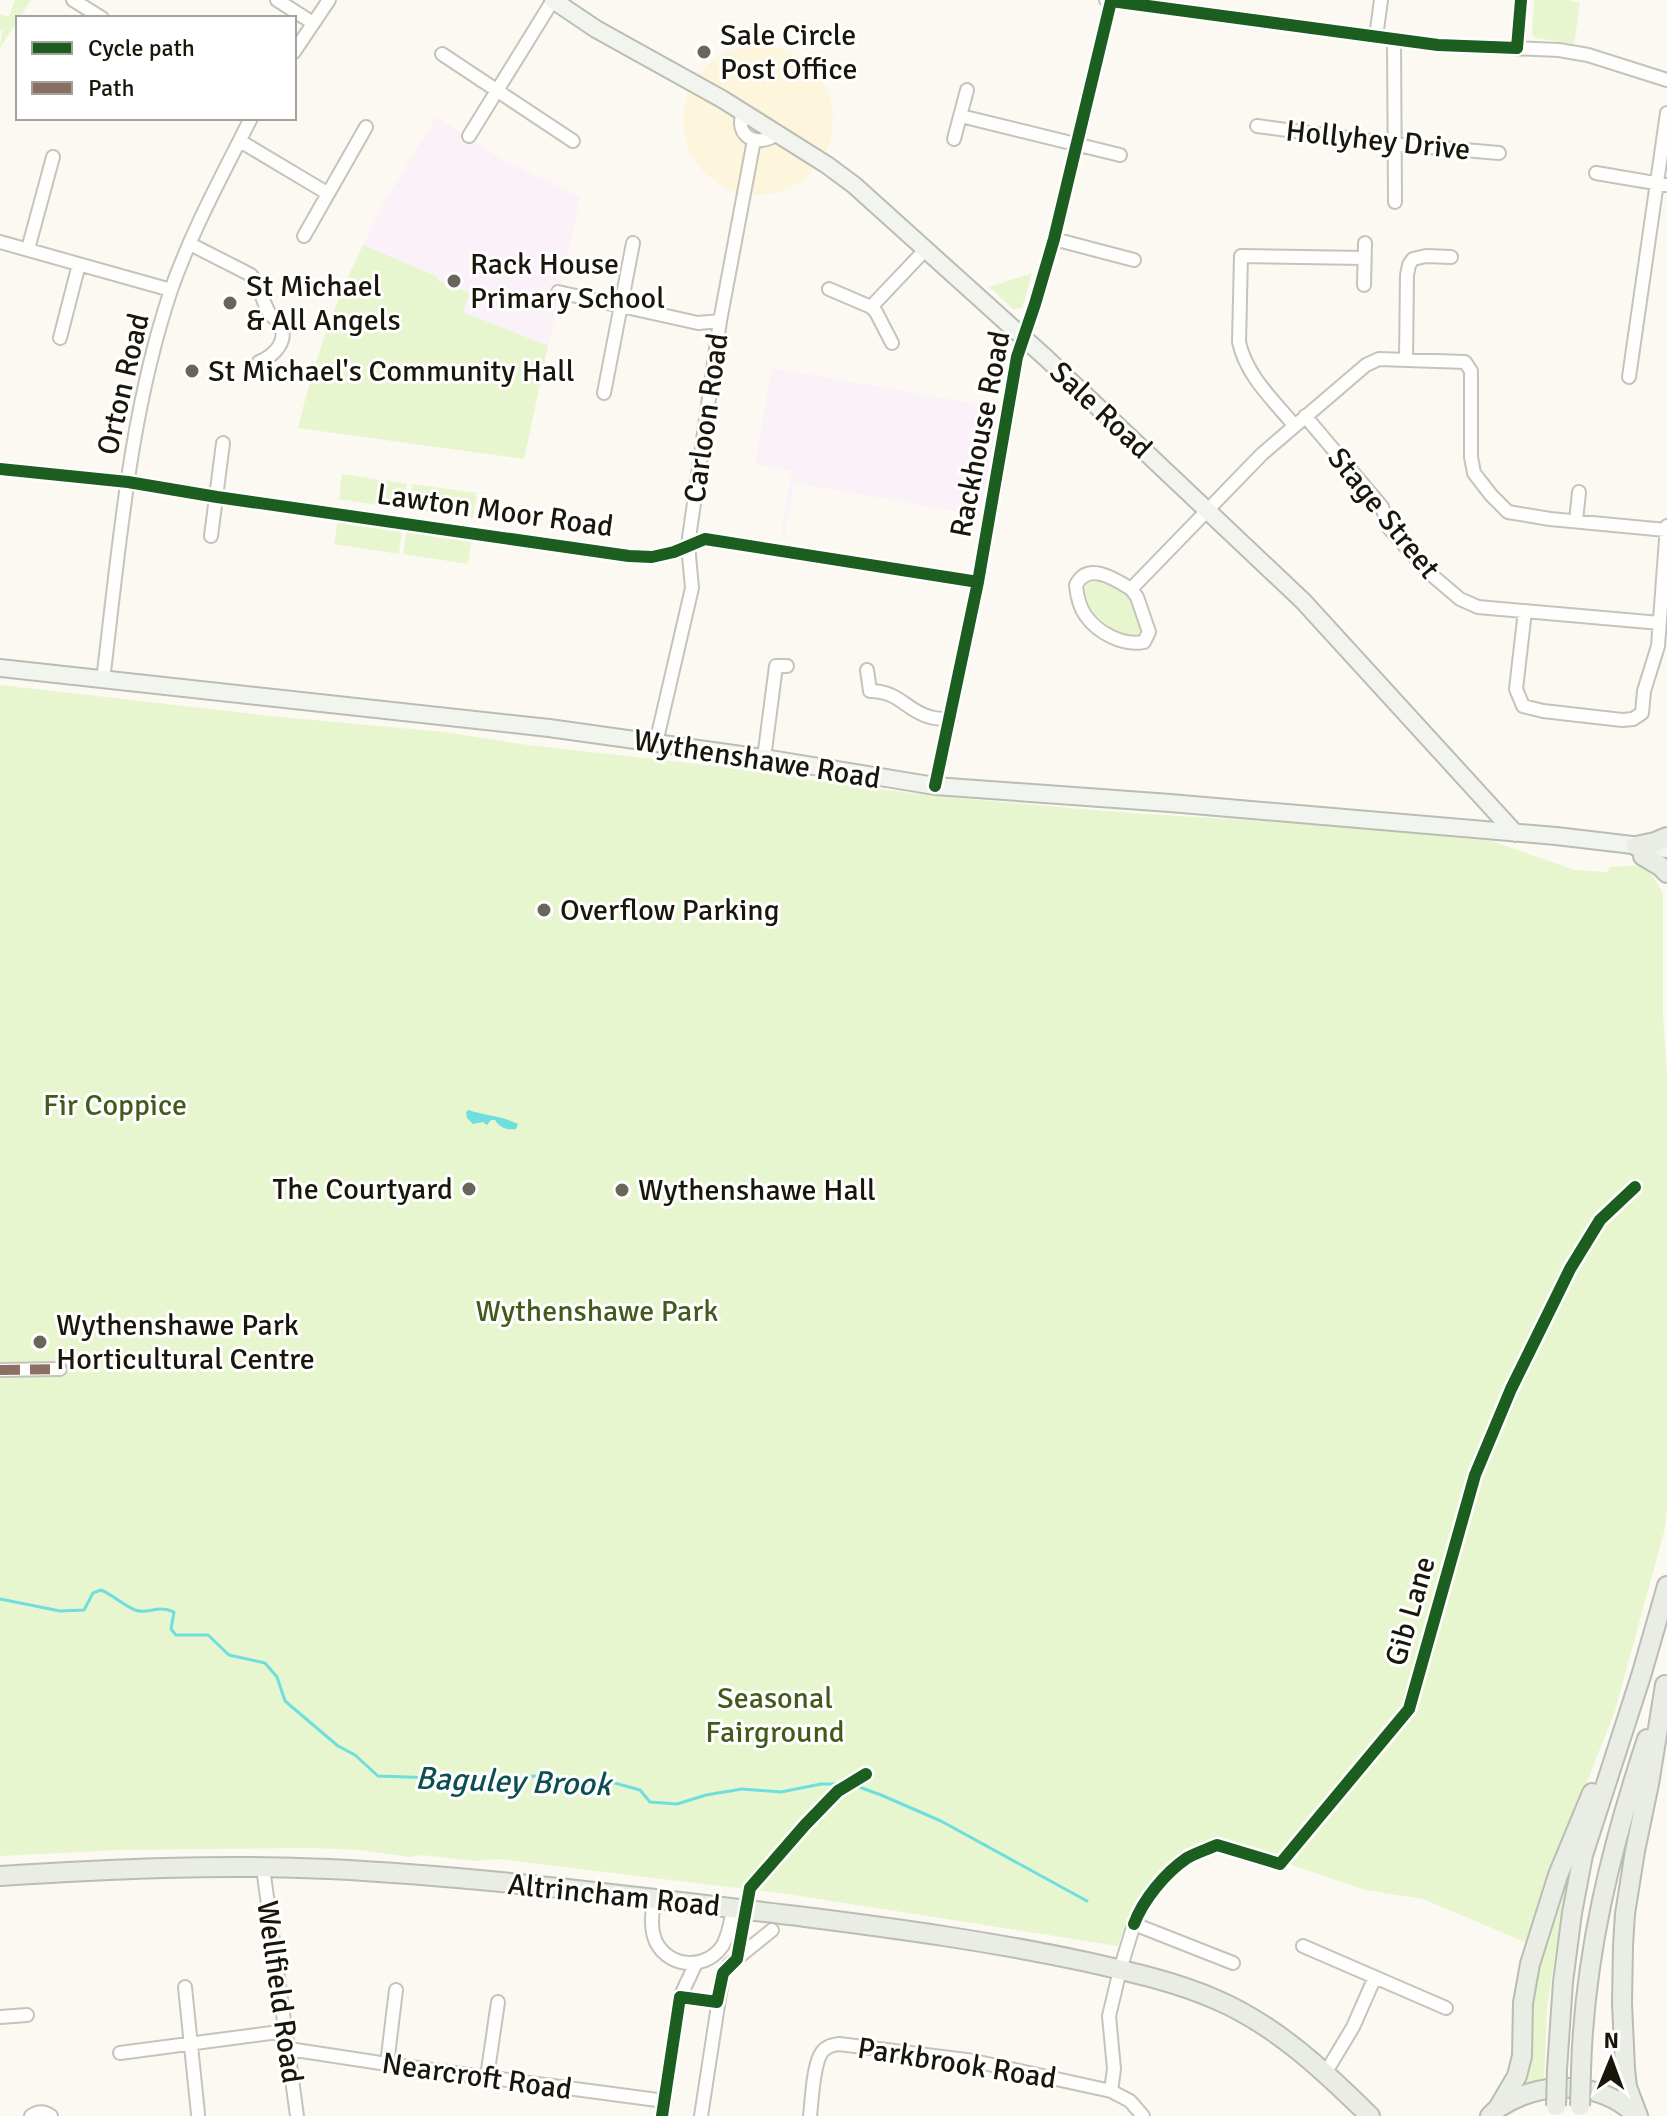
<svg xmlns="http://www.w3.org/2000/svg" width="1667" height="2116" viewBox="0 0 1667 2116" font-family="Signika,sans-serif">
<rect width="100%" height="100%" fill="#fbf9f2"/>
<path fill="#fdf6dd" d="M683 120a75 75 0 1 1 150 0a75 75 0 1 1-150 0Z"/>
<path fill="#faf1f9" d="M 436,117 L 500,158 L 580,197 L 524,459 L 298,428 L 315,364 L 351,270 L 381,208 Z
M 772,368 L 999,408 L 980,515 L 794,483 L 784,537 L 781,536 L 792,471 L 755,464 Z"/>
<path fill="#e8f6cf" d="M 15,0 L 31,0 L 0,48 L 2,31 L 0,30 L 0,14 L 9,17 Z
M 1534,0 L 1568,0 L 1580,3 L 1574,44 L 1536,38 L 1532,35 Z
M 363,245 L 438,277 L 437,280 L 470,293 L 463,312 L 548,346 L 524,459 L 298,428 C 313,365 334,303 363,245 Z
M 1032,273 L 1022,308 L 1013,309 L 989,287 Z
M 342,474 L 407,484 L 404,509 L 339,499 Z
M 412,484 L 477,493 L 473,518 L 409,509 Z
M 338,520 L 402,529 L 399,554 L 334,544 Z
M 407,529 L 472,539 L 468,564 L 403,554 Z
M 1094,578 C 1120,581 1148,607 1142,635 C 1117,642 1075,605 1088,580 Z
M 0,685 L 271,716 L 443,732 L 528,745 L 716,766 L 853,786 L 946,797 L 1117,812 L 1341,826 L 1491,841 L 1575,870 L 1608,872 L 1610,867 L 1646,865 L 1663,893 L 1663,1017 L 1667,1071 L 1667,1510 L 1664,1532 L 1615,1711 L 1558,1855 L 1527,1943 L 1423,1899 L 1365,1890 L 1222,1841 C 1183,1847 1149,1884 1130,1916 C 1124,1925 1121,1937 1118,1946 L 787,1894 L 498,1859 L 474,1861 L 422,1855 L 409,1857 L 361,1850 L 312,1848 L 120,1850 L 0,1856 Z
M 1572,1859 L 1574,1859 L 1558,1934 L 1547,2008 L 1544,2081 L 1519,2088 L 1531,2000 L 1548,1932 Z"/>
<path fill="#6fdede" d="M 468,1110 C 487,1116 499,1115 518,1124 L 516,1129 C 507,1130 500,1128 495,1120 L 491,1120 L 487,1125 L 483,1122 L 473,1124 L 467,1118 L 466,1113 Z"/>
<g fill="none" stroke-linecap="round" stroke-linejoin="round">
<path stroke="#6fdede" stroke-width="3" d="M 0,1599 L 60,1611 L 84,1610 L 93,1593 L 101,1590 C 113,1595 123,1605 135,1610 C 149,1615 156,1604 174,1612 L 171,1629 L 176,1635 L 208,1635 L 229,1655 L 265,1663 L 277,1677 L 285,1701 L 338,1746 L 355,1755 L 378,1776 L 463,1779 L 485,1787 L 507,1779 L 520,1779 L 530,1776 L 548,1777 L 555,1786 L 587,1789 L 591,1781 L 611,1782 L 640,1790 L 650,1802 L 677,1804 L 706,1795 L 742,1789 L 781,1792 L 821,1784 L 851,1784 L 881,1795 L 941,1821 L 1087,1901"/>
<defs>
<path id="minor" d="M 73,0 L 102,18
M 277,0 L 313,23
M 1106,0 L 1438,45 L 1559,50 L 1588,55 L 1667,80
M 1376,37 L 1381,0
M 1394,39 L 1395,202
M 1517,48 L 1521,0
M 294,52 L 329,0
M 442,54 L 573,141
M 743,112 C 734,137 757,148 777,134
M 961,116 L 1120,155
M 1257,126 L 1394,144 L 1499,153
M 469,136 L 553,0
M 954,139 L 967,90
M 240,141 L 327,193
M 1596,173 L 1667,185
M 304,236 L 366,127
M 1054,239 L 1134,260
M 0,242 L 171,290
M 190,244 L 251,275 C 261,287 262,302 270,314 C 273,318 277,320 279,323 C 290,340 274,356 259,362 L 266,375
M 28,249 L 53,157
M 1364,285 L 1365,243
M 829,289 L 871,307 L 926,249
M 558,292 L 698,323 L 720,321
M 871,307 L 876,312 L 892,343
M 60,338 L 79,264
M 1406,360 L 1407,275 L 1409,265 L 1413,259 L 1426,256 L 1451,257
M 1629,377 L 1667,113
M 604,393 L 633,243
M 1305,416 L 1382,507 L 1389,528 L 1427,571 L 1460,599 L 1478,607 L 1660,623
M 1294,425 C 1273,400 1246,375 1239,342 L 1241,256 L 1364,258
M 0,469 L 128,482 L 217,497 L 629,556 L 652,557 L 674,552 L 705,539 L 978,582
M 1576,521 L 1579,492
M 211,536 L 223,443
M 1131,589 L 1137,597 L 1149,632 L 1144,642 C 1123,646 1098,633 1086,616 C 1079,607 1077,596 1076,585 C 1088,561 1115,579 1131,589 L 1262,454 L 1366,365 L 1379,359 L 1465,362 L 1471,371 L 1471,457 L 1474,473 L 1491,495 L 1508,512 L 1550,519 L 1666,530
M 1525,611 L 1516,689 L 1523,706 L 1543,711 L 1622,720 L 1633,719 L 1642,713 L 1644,691 L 1658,646 L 1667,526
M 867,670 L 870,691 C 900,691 906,711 930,717 C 936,719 944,719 950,719
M 103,680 C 119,550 129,415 171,290 C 192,230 223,174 251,118
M 656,743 L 692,588 L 688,545 L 720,321 L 754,140
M 764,758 L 776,666 L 787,666
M 935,786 L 978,582 L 1017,357 L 1035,304 L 1054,239 L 1111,1
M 0,1370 L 60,1369
M 263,1868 L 297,2116
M 654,1899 C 652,1914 650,1929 656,1942 C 670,1969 707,1970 723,1945 C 729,1934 731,1921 733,1909
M 1303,1946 L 1446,2008
M 185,1987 L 198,2114
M 680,1997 L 717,2002
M 0,2017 L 27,2015
M 289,2049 L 387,2064 L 665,2101
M 120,2053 L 286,2031
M 387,2064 L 396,1990
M 1326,2072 L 1353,2027 L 1375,1977
M 487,2077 L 498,2002
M 1111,2091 L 1114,2069 L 1109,2016 L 1120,1970 L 1134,1924 L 1233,1963
M 31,2116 C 38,2111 44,2111 51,2116
M 662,2116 L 680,1997 L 696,1963
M 701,2116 L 723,1973 L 730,1964 L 772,1930
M 810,2116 C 812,2100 813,2064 822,2052 C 827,2046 832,2045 839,2044 L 974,2061 L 1111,2091 L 1130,2101 L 1143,2116"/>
<path id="major" d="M 553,0 L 596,29 L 722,99 L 827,165 L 854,185 L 1046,358 L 1303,601 L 1515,833
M 0,668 L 549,728 L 764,758 L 935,786 L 1170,803 L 1556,836 L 1667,849"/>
<path id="highway" d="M 1636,846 L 1655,842 L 1667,837
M 1643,856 L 1660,866 L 1667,873
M 0,1876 C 109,1869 219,1864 329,1869 C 488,1877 647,1898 805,1917 C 900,1929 994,1942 1087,1962 C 1131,1972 1176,1982 1217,2000 C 1277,2026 1324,2071 1370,2116
M 1557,2070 L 1563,1982 L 1572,1913 L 1583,1855 L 1641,1676 L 1667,1586
M 1581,2071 C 1584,1956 1611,1847 1647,1739
M 1500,2107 C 1542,2080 1600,2080 1637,2116
M 1490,2116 L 1498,2108 L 1517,2076 L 1522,2056 L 1523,2003 L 1530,1964 L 1558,1875 L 1592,1793
M 1638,2116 L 1627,2087 L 1625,2069 L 1622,2003 L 1623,1945 L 1625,1914 L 1635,1851 L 1649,1784 L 1665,1685"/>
</defs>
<use href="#minor" stroke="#c6c3ba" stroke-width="16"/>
<use href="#major" stroke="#babdb2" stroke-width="20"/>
<use href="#highway" stroke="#babdb2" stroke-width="22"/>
<use href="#minor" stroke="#fefefd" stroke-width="12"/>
<use href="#major" stroke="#f2f4ef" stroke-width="16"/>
<use href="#highway" stroke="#e9ede5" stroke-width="18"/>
<defs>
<path id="highway-bridge" d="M 1556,2106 L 1557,2070
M 1580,2106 L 1581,2071"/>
</defs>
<use href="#highway-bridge" stroke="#babdb2" stroke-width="22" stroke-linecap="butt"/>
<use href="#highway-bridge" stroke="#e9ede5" stroke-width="18"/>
<path stroke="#8d6e63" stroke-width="10" stroke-dasharray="20 10" stroke-linecap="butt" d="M 0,1370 L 60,1369"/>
<defs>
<path id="cycleway" d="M 0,469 L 128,482 L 217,497 L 629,556 L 652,557 L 674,552 L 705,539 L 978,582
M 935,786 L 978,582 L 1017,357 L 1035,304 L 1054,239 L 1111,1 L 1438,45 L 1517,48 L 1521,0
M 1134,1924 C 1143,1900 1165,1873 1187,1858 C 1196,1853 1208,1849 1217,1845 L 1280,1864 L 1409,1709 L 1475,1475 L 1511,1389 L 1570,1269 L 1600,1220 L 1635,1187
M 662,2116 L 680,1997 L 717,2002 L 723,1973 L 737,1959 L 750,1888 L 805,1825 L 838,1791 L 866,1774"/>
</defs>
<use href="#cycleway" stroke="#fff" stroke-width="17"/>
<use href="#cycleway" stroke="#1b5e20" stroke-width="12"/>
</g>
<g fill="#68655b" stroke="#fff" stroke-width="3">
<circle cx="704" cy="52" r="8"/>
<circle cx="454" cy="281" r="8"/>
<circle cx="230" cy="303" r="8"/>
<circle cx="192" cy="371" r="8"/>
<circle cx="544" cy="910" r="8"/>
<circle cx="469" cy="1189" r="8"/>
<circle cx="622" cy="1190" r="8"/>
<circle cx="40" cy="1342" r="8"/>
</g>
<g text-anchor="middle" stroke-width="6" stroke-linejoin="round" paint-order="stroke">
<g font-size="30" fill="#19160a" stroke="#fff" text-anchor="start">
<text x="720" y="45">Sale Circle<tspan x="720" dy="34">Post Office</tspan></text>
<text x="470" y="274">Rack House<tspan x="470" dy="34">Primary School</tspan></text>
<text x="246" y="296">St Michael<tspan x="246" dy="34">&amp; All Angels</tspan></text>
<text x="208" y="381">St Michael's Community Hall</text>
<text x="560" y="920">Overflow Parking</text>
<text x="453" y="1199" text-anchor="end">The Courtyard</text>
<text x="638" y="1200">Wythenshawe Hall</text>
<text x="56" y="1335">Wythenshawe Park<tspan x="56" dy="34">Horticultural Centre</tspan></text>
</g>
<g font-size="30" fill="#19160a" stroke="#fff">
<text transform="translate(1378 140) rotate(6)" y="10">Hollyhey Drive</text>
<text transform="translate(123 384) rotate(-77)" y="10">Orton Road</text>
<text transform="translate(1101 410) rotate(43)" y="10">Sale Road</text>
<text transform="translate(706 418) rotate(-82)" y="10">Carloon Road</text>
<text transform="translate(980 434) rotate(-79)" y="10">Rackhouse Road</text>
<text transform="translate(495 510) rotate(8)" y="10">Lawton Moor Road</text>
<text transform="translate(1384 513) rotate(51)" y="10">Stage Street</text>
<text transform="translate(757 759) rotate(9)" y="10">Wythenshawe Road</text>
<text transform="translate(1410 1611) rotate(-74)" y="10">Gib Lane</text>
<text transform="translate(614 1895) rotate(6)" y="10">Altrincham Road</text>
<text transform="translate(280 1992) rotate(82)" y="10">Wellfield Road</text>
<text transform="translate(957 2063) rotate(9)" y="10">Parkbrook Road</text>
<text transform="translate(477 2076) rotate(8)" y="10">Nearcroft Road</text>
</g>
<g font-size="30" fill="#445a1a" stroke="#fff">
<text x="115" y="1115">Fir Coppice</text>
<text x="597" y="1321">Wythenshawe Park</text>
<text x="775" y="1708">Seasonal<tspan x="775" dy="34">Fairground</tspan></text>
</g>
<g font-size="32" font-style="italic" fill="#0c4f50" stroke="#fff">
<text transform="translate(513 1781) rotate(2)" y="11">Baguley Brook</text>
</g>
</g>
<rect x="16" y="16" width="280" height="104" fill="#ffffff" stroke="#a3a29d" stroke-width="2"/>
<rect x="32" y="42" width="40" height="12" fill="#1b5e20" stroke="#a3a29d" stroke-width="2"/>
<text x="88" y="56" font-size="24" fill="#19160a">Cycle path</text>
<rect x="32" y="82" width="40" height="12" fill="#8d6e63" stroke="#a3a29d" stroke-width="2"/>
<text x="88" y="96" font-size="24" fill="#19160a">Path</text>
<g transform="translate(1611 2060) rotate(1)" stroke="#ffffff" stroke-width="6" paint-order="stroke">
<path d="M0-6L14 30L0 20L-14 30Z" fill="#19160a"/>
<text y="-12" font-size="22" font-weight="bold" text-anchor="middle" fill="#19160a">N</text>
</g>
</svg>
